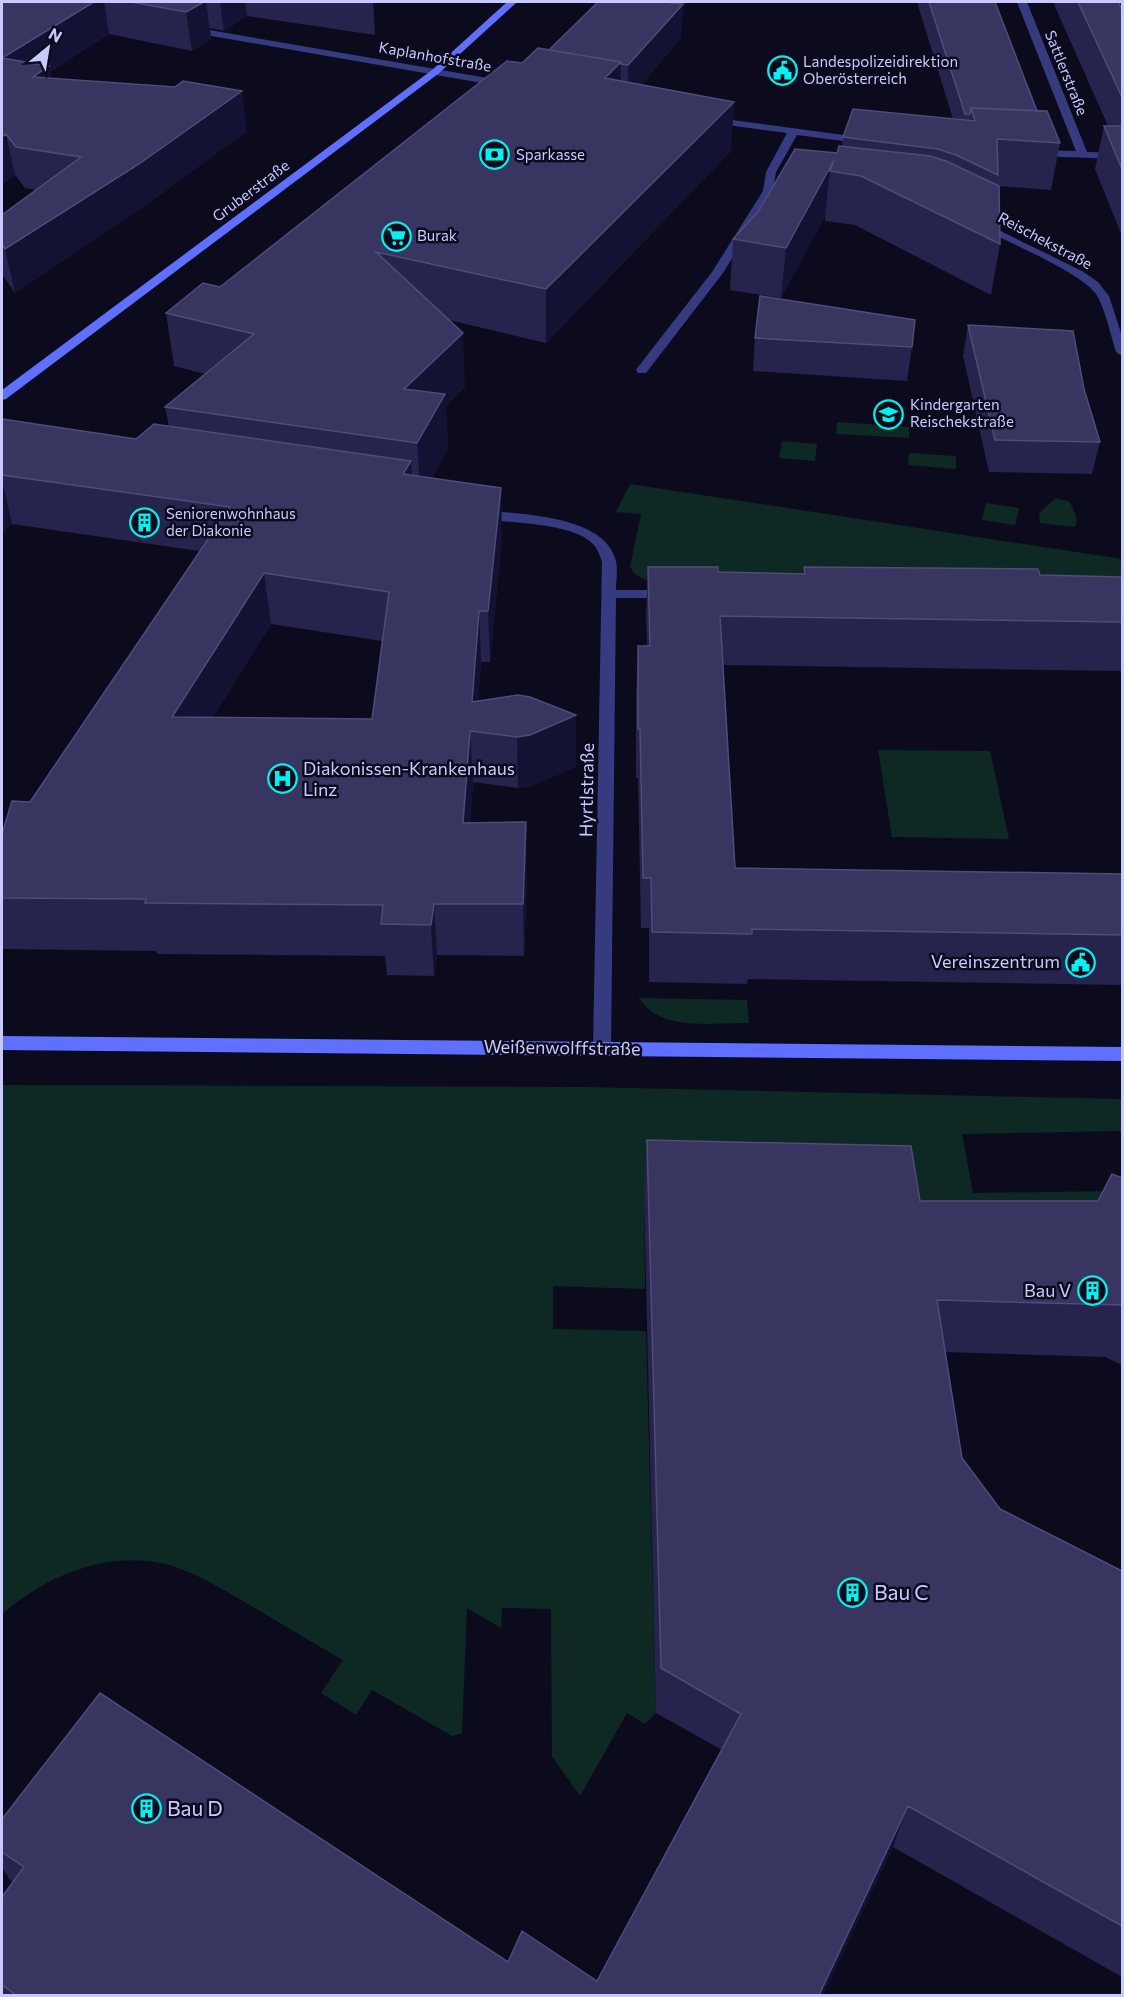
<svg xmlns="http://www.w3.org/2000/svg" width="1124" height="1997" viewBox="0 0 1124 1997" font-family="Commissioner,sans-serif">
<rect width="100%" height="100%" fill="#0c0b1e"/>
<path fill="#0e2824" d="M 837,422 L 909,427 L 909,438 L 836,434 Z
M 782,441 L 817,444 L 815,461 L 779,458 Z
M 909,453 L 956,456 L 956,469 L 908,465 Z
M 630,484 L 1122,559 L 1122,586 L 660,583 C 646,580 637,579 630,567 L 641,514 L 616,512 Z
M 1056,498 L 1070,502 L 1077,519 L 1075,527 L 1040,523 L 1039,513 Z
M 986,503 L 1019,508 L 1015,525 L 982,520 Z
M 878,750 L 990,751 L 1009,839 L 892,837 Z
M 639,998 L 747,1000 L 749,1023 C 713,1022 661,1033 639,998 Z
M 2,1085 L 586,1087 L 1122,1099 L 1122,1131 L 962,1134 L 973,1193 L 1112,1191 L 1080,1254 L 644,1194 L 645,1289 L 553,1286 L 553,1329 L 646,1331 L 656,1713 L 645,1724 L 627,1713 L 580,1796 L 552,1756 L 551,1609 L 502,1608 L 501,1628 L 467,1608 L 462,1733 L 452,1736 L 372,1690 L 356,1715 L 321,1693 L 343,1660 C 311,1642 280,1623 248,1604 C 222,1589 195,1572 166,1564 C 106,1550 46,1576 2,1614 Z"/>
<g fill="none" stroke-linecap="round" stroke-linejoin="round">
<path fill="#353b7e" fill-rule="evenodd" d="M 1017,2 L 1027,2 L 1087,152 L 1122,153 L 1122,159 L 1034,156 L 1029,153 L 1034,150 L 1076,151 Z
M 186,26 L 505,81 L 510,84 L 505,87 L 183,31 L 183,27 Z
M 709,117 L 866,138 L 871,141 L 866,144 L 797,135 L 776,172 L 773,191 L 723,273 L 646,373 L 638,373 L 636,370 L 638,367 L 712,272 L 763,191 L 766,172 L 787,133 L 705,122 L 704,120 Z
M 978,220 L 1082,271 L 1098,282 L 1109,296 L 1122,336 L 1122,356 L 1116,352 C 1110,334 1106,310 1096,294 C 1082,273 1000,238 974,225 L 974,221 Z
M 478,510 C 516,514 605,514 616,561 C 618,570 616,581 616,590 L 671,590 L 678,594 L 671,598 L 616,598 L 611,1048 L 609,1053 L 602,1055 L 595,1053 L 593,1048 L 602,562 C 600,556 598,550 594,545 C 573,521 503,524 473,517 L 471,514 Z"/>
<path fill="#5f6fff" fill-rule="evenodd" d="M 507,2 L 517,2 L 438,74 L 6,399 L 2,400 L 2,390 L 432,70 Z
M 2,1036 L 1122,1047 L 1122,1061 L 2,1050 Z"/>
</g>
<path fill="#26234c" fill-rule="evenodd" d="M 2,2 L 373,2 L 375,35 L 247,16 L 224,31 L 210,28 L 211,39 L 192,51 L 109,34 L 50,72 L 51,78 L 247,131 L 146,205 L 15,293 L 2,274 L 2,215 L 36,190 L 25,188 L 15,175 L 2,185 Z
M 598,2 L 688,2 L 683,7 L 681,38 L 641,85 L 731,151 L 546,343 L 449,320 L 465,387 L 446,406 L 448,449 L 432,478 L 502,537 L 490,662 L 481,662 L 478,701 L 576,715 L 576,767 L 531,786 L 518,788 L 473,782 L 470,823 L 527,874 L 524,956 L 437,955 L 434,976 L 387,975 L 385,956 L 157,954 L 156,951 L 2,949 L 2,834 L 30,802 L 199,551 L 12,524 L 2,533 L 2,419 L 136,439 L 169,426 L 165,407 L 205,374 L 174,366 L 166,313 L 220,287 L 522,63 L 549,50 ZM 271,624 L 382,641 L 372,719 L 213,717 Z
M 917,2 L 995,2 L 1037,111 L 1060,143 L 1051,190 L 999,186 L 1000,244 L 991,295 L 855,225 L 825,221 L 825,216 L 781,298 L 730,290 L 733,239 L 837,153 L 842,146 L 843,137 L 953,119 Z
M 1053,2 L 1122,2 L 1122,236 L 1095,169 L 1104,126 L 1108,126 Z
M 968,325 L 1084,389 L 1100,442 L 1092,474 L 989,472 L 963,356 Z
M 755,338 L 912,347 L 907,381 L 753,371 Z
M 648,567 L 718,572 L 803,574 L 804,567 L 1040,575 L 1119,577 L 1121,569 L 1122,569 L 1122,671 L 723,665 L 735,868 L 1122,874 L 1122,985 L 748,979 L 747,984 L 649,982 L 649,928 L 641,928 L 638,778 L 636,778 L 636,695 L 638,646 L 647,646 L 646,615 Z
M 647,1140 L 920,1201 L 1098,1201 L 1122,1178 L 1122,1365 L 1105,1357 L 945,1352 L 962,1458 L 1000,1509 L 1122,1571 L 1122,1977 L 893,1847 L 823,1995 L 2,1995 L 2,1897 L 13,1882 L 10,1880 L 2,1867 L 2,1819 L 508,1962 L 597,1981 L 722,1750 L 656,1713 L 644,1194 Z"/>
<path fill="#141232" d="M 94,2 L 104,2 L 109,34 L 50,72 L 56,106 L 2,58 Z
M 204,2 L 206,2 L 211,39 L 192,51 L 186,12 Z
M 220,2 L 245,2 L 247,16 L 224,31 Z
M 659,2 L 688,2 L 683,7 L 681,38 L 628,101 L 628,65 Z
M 621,62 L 620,110 L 605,78 Z
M 242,91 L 247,131 L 146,205 L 15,293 L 5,249 Z
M 734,102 L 731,151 L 546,343 L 546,289 Z
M 6,134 L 15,175 L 2,185 L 2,137 Z
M 834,160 L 830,171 L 825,216 L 781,298 L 786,248 Z
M 463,333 L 465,387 L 446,406 L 448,449 L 421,499 L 417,443 L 404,389 Z
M 411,461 L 414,511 L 403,474 Z
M 2,480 L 12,524 L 2,533 Z
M 501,488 L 502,537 L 490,662 L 488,611 Z
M 264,573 L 271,624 L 181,768 L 172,717 Z
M 479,611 L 481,662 L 476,731 L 472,702 Z
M 576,715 L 576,767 L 531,786 L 518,788 L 517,737 Z
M 470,731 L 473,782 L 466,874 L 463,823 Z
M 526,822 L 527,874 L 524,956 L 523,904 Z
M 434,904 L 437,955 L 434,976 L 431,925 Z
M 908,1806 L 893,1847 L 823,1995 L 819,1995 Z"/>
<path fill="#383560" stroke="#4e4c79" stroke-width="1.5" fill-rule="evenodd" d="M 2,2 L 94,2 L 2,58 L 49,66 L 33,77 L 175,87 L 183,81 L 242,91 L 139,164 L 5,249 L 2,244 L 2,215 L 81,157 L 16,147 L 6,134 L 2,137 Z
M 131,2 L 204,2 L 186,12 Z
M 598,2 L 662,2 L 683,4 L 628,65 L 621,64 L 621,62 L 549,50 Z
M 929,2 L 995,2 L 1037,111 L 971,108 L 970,114 L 965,114 Z
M 1078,2 L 1118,2 L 1122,10 L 1122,97 Z
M 538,48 L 621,62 L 605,78 L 734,102 L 546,289 L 376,252 L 463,333 L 404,389 L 445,394 L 417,443 L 165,407 L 254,334 L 166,313 L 203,283 L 220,287 L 507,61 L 522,63 Z
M 971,108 L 1047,111 L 1060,143 L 997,139 L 998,175 L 956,155 L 938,149 L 843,137 L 853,109 L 975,121 Z
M 1104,126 L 1122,126 L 1122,169 Z
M 839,146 L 930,156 L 946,161 L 999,186 L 1000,244 L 861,176 L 830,171 L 834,160 L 786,248 L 733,239 L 758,212 L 795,149 L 837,153 Z
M 760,296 L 915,320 L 912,347 L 755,338 Z
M 968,325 L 1073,331 L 1084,389 L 1100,442 L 995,440 Z
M 2,419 L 136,439 L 154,424 L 411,461 L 403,474 L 501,488 L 488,611 L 479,611 L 472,702 L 518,695 L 530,697 L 576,715 L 530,735 L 517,737 L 470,731 L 463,823 L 526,822 L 523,904 L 434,904 L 431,925 L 381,924 L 383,905 L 145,903 L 146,899 L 2,898 L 2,834 L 12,801 L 30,802 L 230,507 L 2,475 ZM 264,573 L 389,592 L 372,719 L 172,717 Z
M 648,567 L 718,567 L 718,572 L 805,574 L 804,567 L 1038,569 L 1040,575 L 1122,577 L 1122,622 L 720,616 L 735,868 L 1122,874 L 1122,935 L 752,929 L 752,934 L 652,932 L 651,878 L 643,878 L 640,729 L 638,729 L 638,646 L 650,646 Z
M 647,1140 L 911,1146 L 920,1201 L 1098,1201 L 1112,1174 L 1122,1178 L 1122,1305 L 937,1300 L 962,1458 L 1000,1509 L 1122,1571 L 1122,1926 L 908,1806 L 819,1995 L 16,1995 L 2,1985 L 2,1897 L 24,1867 L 2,1852 L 2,1819 L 100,1693 L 508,1962 L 522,1931 L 597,1981 L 741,1714 L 661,1668 Z"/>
<defs>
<symbol id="civic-ring" viewBox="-11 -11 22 22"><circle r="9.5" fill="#0c0b1e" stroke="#00f3ee" stroke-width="1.5"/><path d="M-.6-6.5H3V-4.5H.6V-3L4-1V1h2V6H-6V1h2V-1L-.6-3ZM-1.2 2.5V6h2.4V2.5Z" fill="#00f3ee"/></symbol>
<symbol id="bank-ring" viewBox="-11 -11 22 22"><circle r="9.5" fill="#0c0b1e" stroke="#00f3ee" stroke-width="1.5"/><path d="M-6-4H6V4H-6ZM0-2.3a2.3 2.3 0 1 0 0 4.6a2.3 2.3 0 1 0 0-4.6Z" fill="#00f3ee"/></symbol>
<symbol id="supermarket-ring" viewBox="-11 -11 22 22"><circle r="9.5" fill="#0c0b1e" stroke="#00f3ee" stroke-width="1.5"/><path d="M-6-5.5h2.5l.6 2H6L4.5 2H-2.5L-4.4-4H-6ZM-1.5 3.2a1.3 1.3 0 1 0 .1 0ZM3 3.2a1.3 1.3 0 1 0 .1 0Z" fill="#00f3ee"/></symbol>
<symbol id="school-ring" viewBox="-11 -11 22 22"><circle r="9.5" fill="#0c0b1e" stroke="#00f3ee" stroke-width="1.5"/><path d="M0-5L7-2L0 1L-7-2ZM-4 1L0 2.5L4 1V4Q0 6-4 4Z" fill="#00f3ee"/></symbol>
<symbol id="building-ring" viewBox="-11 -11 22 22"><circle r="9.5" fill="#0c0b1e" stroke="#00f3ee" stroke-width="1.5"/><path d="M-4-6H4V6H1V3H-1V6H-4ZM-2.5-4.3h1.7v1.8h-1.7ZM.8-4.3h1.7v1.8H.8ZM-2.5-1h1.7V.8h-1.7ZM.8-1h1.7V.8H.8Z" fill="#00f3ee"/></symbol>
<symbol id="hospital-ring" viewBox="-11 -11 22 22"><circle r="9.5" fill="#0c0b1e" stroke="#00f3ee" stroke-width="1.5"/><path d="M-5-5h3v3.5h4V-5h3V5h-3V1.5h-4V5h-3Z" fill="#00f3ee"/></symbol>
</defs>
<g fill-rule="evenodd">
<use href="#civic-ring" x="766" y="54" width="33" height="33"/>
<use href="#bank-ring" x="478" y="138" width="33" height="33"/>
<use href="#supermarket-ring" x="380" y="220" width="33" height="33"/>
<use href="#school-ring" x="872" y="398" width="33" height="33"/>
<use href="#building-ring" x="128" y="506" width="33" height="33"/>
<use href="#hospital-ring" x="266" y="762" width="33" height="33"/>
<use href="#civic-ring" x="1064" y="946" width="33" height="33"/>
<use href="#building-ring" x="1076" y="1274" width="33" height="33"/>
<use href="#building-ring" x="836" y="1576" width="33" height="33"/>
<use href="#building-ring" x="130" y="1792" width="33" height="33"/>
</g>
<g text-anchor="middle" stroke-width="5" stroke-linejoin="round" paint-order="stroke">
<g font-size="15" fill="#c8c9ff" stroke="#0c0b1e">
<text transform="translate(435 57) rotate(10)" y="5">Kaplanhofstraße</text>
<text transform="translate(1066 73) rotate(68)" y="5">Sattlerstraße</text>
<text transform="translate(251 191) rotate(-37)" y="5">Gruberstraße</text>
<text transform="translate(1045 241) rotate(28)" y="5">Reischekstraße</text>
</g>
<g font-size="15" fill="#c8c9ff" stroke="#0c0b1e" text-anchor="start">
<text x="803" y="67">Landespolizeidirektion<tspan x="803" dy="17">Oberösterreich</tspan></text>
<text x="516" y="160">Sparkasse</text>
<text x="417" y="241">Burak</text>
<text x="910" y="410">Kindergarten<tspan x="910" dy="17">Reischekstraße</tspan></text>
<text x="166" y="519">Seniorenwohnhaus<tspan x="166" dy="17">der Diakonie</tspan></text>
</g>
<g font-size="18" fill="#c8c9ff" stroke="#0c0b1e" text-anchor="end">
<text x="303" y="775" text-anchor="start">Diakonissen-Krankenhaus<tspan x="303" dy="21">Linz</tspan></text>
<text x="1060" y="968">Vereinszentrum</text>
<text x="1071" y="1297">Bau V</text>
</g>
<g font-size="18" fill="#c8c9ff" stroke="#0c0b1e">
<text transform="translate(587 790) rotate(-89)" y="6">Hyrtlstraße</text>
<text transform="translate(562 1048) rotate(1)" y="6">Weißenwolffstraße</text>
</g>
<g font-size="21" fill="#c8c9ff" stroke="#0c0b1e" text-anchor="start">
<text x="874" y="1600">Bau C</text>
<text x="167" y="1816">Bau D</text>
</g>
</g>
<rect width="1124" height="1997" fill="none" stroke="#c8c9ff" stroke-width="6"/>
<g transform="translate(48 48) rotate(30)" stroke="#0c0b1e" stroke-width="4.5" paint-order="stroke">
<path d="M0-4.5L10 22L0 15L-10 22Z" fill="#c8c9ff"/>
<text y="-9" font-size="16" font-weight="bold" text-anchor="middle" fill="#c8c9ff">N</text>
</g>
</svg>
